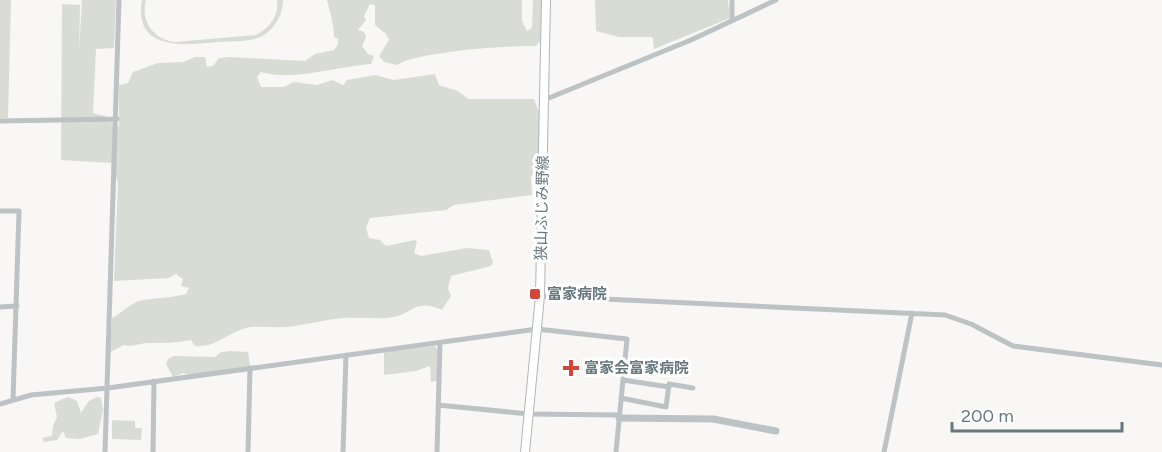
<svg xmlns="http://www.w3.org/2000/svg" width="1162" height="452" viewBox="0 0 1162 452" font-family="Figtree,'Noto Sans JP',sans-serif">
<rect width="100%" height="100%" fill="#f8f7f5"/>
<path fill="#d8dcd5" d="M 0,0 L 11,0 L 8,118 L 0,118 Z
M 82,0 L 116,0 L 114,48 L 96,49 L 93,113 L 105,116 L 115,126 L 119,127 L 119,85 L 128,83 L 133,72 L 158,63 L 183,62 L 195,57 L 205,57 L 207,67 L 213,66 L 219,58 L 230,57 L 305,61 L 315,54 L 334,50 L 338,44 L 338,39 L 334,37 C 334,25 330,12 327,0 L 522,0 L 522,21 L 527,31 L 532,28 L 533,0 L 543,0 L 543,38 L 536,46 C 511,45 416,52 397,65 L 384,62 L 379,56 L 389,40 L 386,34 L 375,25 L 375,5 L 370,4 L 364,16 L 366,20 L 358,30 L 364,32 L 366,37 L 362,46 L 368,54 L 374,56 L 371,64 C 338,66 292,82 261,72 L 257,77 L 261,87 L 283,87 L 294,82 L 317,85 L 332,80 L 343,85 L 347,80 L 375,75 L 394,80 L 435,74 L 439,85 L 458,91 L 468,99 L 534,99 L 541,117 L 540,143 L 539,167 L 531,177 L 532,195 L 454,205 L 446,210 L 370,218 L 366,228 L 369,238 L 380,240 L 386,246 L 415,240 L 417,242 L 414,253 L 421,256 L 467,248 L 489,250 L 493,262 L 491,266 L 451,276 L 448,288 L 451,296 L 442,310 C 413,297 412,317 387,318 C 372,319 357,317 342,318 C 324,320 305,325 287,327 C 275,328 262,326 250,327 C 229,331 217,348 195,346 L 191,340 C 177,343 163,343 148,343 C 139,343 133,348 124,345 L 110,352 L 112,318 C 122,313 130,303 142,300 C 156,298 172,298 186,294 L 189,288 L 181,286 L 183,279 L 176,274 L 169,278 L 114,281 L 118,183 L 112,163 L 61,160 L 62,4 L 80,5 L 79,51 Z
M 142,0 L 146,0 C 140,21 154,40 175,42 L 256,35 C 270,28 279,16 277,0 L 283,0 C 283,14 276,27 264,35 C 251,43 232,41 218,42 C 185,45 133,52 142,0 Z
M 595,0 L 728,0 L 730,18 L 654,49 L 653,39 L 651,37 L 619,37 L 596,31 Z
M 435,346 L 438,351 L 437,381 L 431,382 L 430,366 L 416,371 L 384,375 L 384,352 Z
M 231,351 L 248,352 L 250,366 L 190,375 L 183,373 L 173,377 L 166,364 L 168,359 L 174,356 L 215,357 L 221,352 Z
M 68,397 L 77,401 L 81,413 L 89,401 L 97,397 L 101,398 L 103,410 L 98,434 L 79,439 L 66,438 L 63,431 L 57,440 L 44,442 L 42,438 L 52,436 L 53,426 L 57,417 L 54,403 Z
M 112,420 L 135,421 L 135,428 L 142,428 L 141,440 L 112,439 Z"/>
<g fill="none" stroke-linecap="round" stroke-linejoin="round">
<defs>
<path id="secondary" d="M 525,452 L 540,296 L 546,0"/>
</defs>
<use href="#secondary" stroke="#afb6b9" stroke-width="10"/>
<path stroke="#bdc2c4" stroke-width="5" d="M 732,19 L 732,0
M 544,100 L 691,40 L 776,0
M 0,121 L 117,119
M 0,211 L 19,211 L 13,400
M 540,296 L 945,315 L 971,324 L 1013,346 L 1162,365
M 0,307 L 17,306
M 623,380 L 669,387
M 621,398 L 666,407 L 669,384 L 693,388
M 0,404 L 31,395 L 108,388 L 537,329 L 627,339 L 616,452
M 438,405 L 529,414 L 619,415
M 105,452 L 119,0
M 153,452 L 154,381
M 248,452 L 250,368
M 343,452 L 346,355
M 437,452 L 440,343
M 884,452 L 912,313"/>
<path stroke="#bdc2c4" stroke-width="7" d="M 619,418 L 713,419 L 776,431"/>
<use href="#secondary" stroke="#fff" stroke-width="8"/>
</g>
<g fill="#d3463a" stroke="#fff" stroke-width="2">
<rect x="529" y="288" width="12" height="12" rx="3"/>
<path d="M568 359h6v6h6v6h-6v6h-6v-6h-6v-6h6z"/>
</g>
<g text-anchor="middle" stroke-width="6" stroke-linejoin="round" paint-order="stroke">
<g font-size="15" fill="#66777d" stroke="#fff">
<text transform="translate(542 208) rotate(-89)" y="5">狭山ふじみ野線</text>
</g>
<g font-size="15" font-weight="bold" fill="#66777d" stroke="#fff" text-anchor="start">
<text x="547" y="299">富家病院</text>
<text x="584" y="373">富家会富家病院</text>
</g>
</g>
<path d="M952 422v9h170v-9" fill="none" stroke="#66777d" stroke-width="3"/>
<text x="961" y="422" font-size="18" fill="#66777d" stroke="#ffffff" stroke-width="4.5" paint-order="stroke">200 m</text>
</svg>
